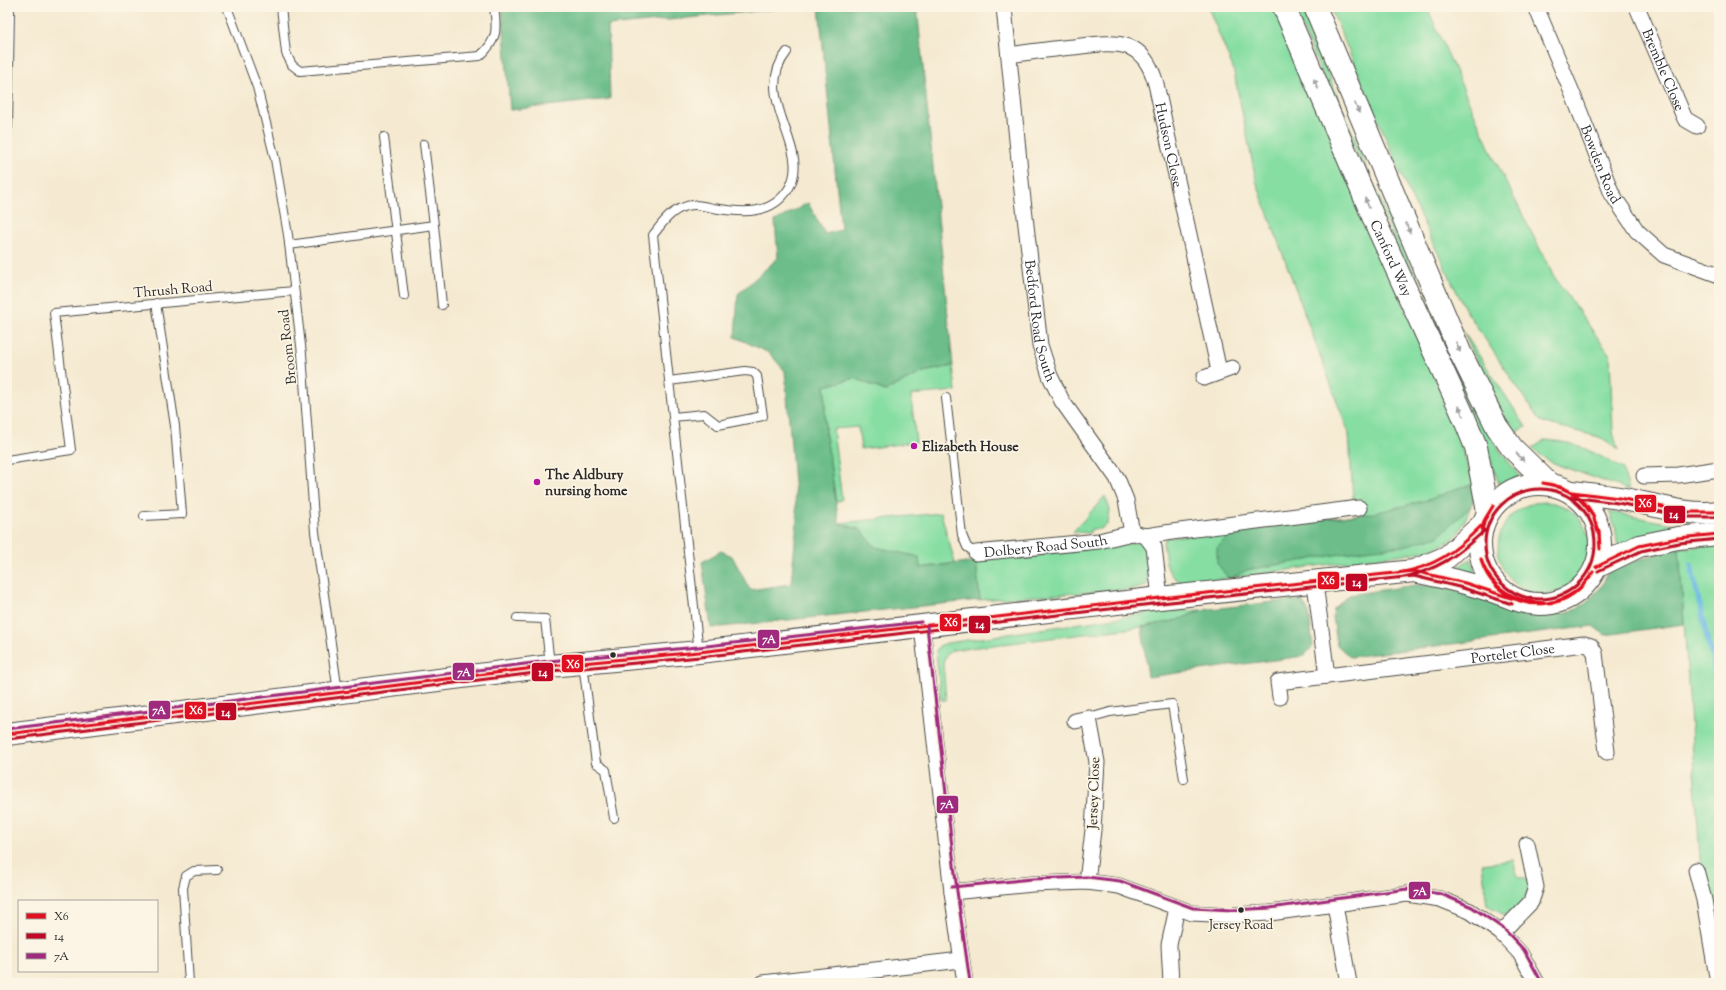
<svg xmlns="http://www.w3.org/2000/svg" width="1726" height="990" viewBox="0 0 1726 990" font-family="'Sorts Mill Goudy',serif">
<rect width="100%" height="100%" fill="#fcf5e5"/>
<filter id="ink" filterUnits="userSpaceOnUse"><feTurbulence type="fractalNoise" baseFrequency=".025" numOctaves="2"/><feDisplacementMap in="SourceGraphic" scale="8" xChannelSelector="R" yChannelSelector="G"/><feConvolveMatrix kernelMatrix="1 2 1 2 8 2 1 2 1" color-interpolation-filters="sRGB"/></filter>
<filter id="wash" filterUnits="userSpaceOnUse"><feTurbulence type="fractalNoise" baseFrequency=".012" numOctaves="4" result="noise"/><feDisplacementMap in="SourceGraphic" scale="16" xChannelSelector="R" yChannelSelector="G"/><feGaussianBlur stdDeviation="0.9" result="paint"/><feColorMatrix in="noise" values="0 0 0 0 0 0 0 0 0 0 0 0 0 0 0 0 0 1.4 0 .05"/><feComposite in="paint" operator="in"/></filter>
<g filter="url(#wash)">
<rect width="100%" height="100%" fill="#f5ead1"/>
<path fill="#86dea3" stroke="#588467" d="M 1206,7 L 1277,7 L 1448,408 L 1476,490 C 1474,499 1462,530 1456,536 C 1448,544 1437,547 1427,551 L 1185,584 C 1164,575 1167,564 1163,543 L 1166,538 L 1363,514 L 1361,499 L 1353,500 L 1349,434 L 1257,184 L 1233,68 L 1210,12 Z
M 1293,7 L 1301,7 L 1373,183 L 1485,426 L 1500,451 L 1520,476 L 1499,484 L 1484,440 L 1470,414 Z
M 1330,7 L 1427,7 L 1492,154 L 1553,275 L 1610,355 L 1613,432 L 1618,450 L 1599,437 L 1545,423 L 1539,420 L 1465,309 L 1410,195 Z
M 1461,328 L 1526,427 L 1517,432 L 1504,416 Z
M 953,366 L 956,391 L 911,395 L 916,442 L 861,449 L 858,427 L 833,429 L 842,500 L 836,502 L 825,429 L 825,386 L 855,378 L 885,391 L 923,372 Z
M 1546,440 C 1578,442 1597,454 1623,469 L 1629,490 L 1561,466 L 1547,460 L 1532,448 Z
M 1105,496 L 1110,510 L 1108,524 L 1100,529 L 1091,529 L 1090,533 L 1073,532 Z
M1498 548a46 46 0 1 1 92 0a46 46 0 1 1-92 0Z
M 1609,512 L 1683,526 L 1719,524 L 1618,549 L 1615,526 Z
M 941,513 L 955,563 L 920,568 L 919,557 L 875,547 L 861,530 L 839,523 Z
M 1140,542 C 1150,556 1151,570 1146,586 L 1135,589 L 980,600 L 976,561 Z
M 1719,545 L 1719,951 L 1700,859 L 1679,548 Z
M 1471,559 L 1476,574 L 1455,568 Z
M 1202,610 L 1178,620 L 1142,627 L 953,650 L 946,655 L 943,662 L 946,700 L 941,700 L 936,651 L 939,646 L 947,643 L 1156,612 Z
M 1513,860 L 1518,877 L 1525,878 L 1529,883 C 1529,897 1518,910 1504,915 L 1487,905 L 1482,864 Z"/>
<path fill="#6cbd89" stroke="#4c745a" d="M 502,7 L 798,7 L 608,26 L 610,99 L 510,110 Z
M 819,7 L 917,7 L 953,366 L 923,372 L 885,391 L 855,378 L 825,386 L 825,429 L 839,523 L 861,530 L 875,547 L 919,557 L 920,568 L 976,561 L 980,600 L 711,628 L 702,562 L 721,551 L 732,556 L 750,590 L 791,584 L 797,521 L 785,371 L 769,353 L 735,337 L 738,294 L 778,258 L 775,221 L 808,203 L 825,234 L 841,230 Z
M 1474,484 L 1476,490 L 1474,500 L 1470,507 L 1439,536 L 1404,546 L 1364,550 L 1247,570 L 1229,579 L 1217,563 L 1217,548 L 1234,530 L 1374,513 L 1431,499 L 1458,488 Z
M 1679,548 L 1684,624 L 1605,635 L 1593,626 L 1350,657 L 1337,645 L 1333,617 L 1334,609 L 1349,595 L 1415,585 L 1442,586 L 1472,595 L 1494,604 L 1540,616 L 1567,613 L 1585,604 L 1602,586 L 1607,573 L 1640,559 Z
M 1292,600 L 1303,602 L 1309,613 L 1313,646 L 1304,656 L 1148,677 L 1142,627 L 1178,620 L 1202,610 Z"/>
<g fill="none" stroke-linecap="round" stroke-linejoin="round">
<path stroke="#69bae4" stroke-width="5" d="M 1691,565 L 1719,692"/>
</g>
</g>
<g filter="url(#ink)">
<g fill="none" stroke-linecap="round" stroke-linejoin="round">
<defs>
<path id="lane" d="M 227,7 L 257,87 L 275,159 L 288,235 L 302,354 L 315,532 L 338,692
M 281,7 L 286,53 L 292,65 L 300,71 L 480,56 C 498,40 497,29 494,7
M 8,127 L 10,7
M 384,137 L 404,296
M 434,225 L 442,305
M 289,245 L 434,225 L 424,144
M 669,381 L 745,371 L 753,372 L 757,376 L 763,416 L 718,425 L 704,414 L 673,417
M 946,398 L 962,535 L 967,547 L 976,553
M 7,460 L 71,450 L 54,313 L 294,291
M 144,516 L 182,514 L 175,426 L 156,303
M 517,618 L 545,619 L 550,665
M 699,652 L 653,235 C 661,225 670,211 684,207 C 693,203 704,206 713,208 C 742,213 772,216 789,188 C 813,148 750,98 787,52
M 583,664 L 596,763 L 606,770 L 614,818
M 1089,718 L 1110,712 L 1172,704 L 1184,779
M 189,983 L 183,888 L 186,876 L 194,871 L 217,870"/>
<g id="street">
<path id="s1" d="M 1004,7 L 1022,191 L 1040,345 L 1050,376 L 1062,401 L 1117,478 L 1126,500 L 1132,533"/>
<path id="s2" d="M 1536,7 L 1576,102 L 1612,194 L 1637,231 L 1664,255 L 1719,275"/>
<path id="s3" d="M 1637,7 L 1685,119 L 1697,126"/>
<path id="s4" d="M 1009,55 C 1030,52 1052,49 1073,47 C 1115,42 1143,36 1156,84 L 1219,371"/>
<path d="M 1204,378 L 1232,368"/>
<path d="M 1644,476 L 1678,475 L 1719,469"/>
<path d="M 1137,534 L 1146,536 L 1154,547 L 1160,598"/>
<path d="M 1146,536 L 1172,532 L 1359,508"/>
<path id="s5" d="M 976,553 L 1099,541 L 1132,533"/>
<path id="s6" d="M 1315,583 L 1327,676 L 1584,644 L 1591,646 L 1595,653 L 1607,752"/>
<path d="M 922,627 L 952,892 L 965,983"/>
<path d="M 1280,697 L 1278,682 L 1327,676"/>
<path d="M 1075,721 L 1089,718 L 1097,762 L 1093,830 L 1087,882"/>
<path d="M 1696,870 L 1704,900 L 1718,983"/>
<path d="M 952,892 L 1032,884 L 1087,882 L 1119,886 L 1192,913 L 1232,915 L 1270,913 L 1407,894 L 1440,899 L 1470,911 L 1501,933 L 1520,953 L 1537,983"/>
<path d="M 1335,905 L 1349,983"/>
<path d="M 1501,933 L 1531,902 L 1536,887 L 1527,844"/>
<path d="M 763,983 L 961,960"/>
<path d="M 1171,983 L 1169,945 L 1177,908"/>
</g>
<path id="secondary" d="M 1414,571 C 1448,578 1482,586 1514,599
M 7,734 L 550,666 L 699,652 L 1160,598 L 1414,571 L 1447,557 L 1481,526"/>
<g id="highway">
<path id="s7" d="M 1284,7 L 1377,226 L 1463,415 L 1476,447 L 1488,512"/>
<path d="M 1315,7 L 1460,352 L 1497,427 L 1512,448 L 1548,483"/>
<circle cx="1540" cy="544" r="60"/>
<path d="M 1572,492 C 1593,495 1614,496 1634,501 C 1663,507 1689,516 1719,512"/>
<path d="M 1596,567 L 1639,546 L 1678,538 L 1719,534"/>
</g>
</defs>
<use href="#lane" stroke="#494844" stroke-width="10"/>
<use href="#street" stroke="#494844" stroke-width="17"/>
<use href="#secondary" stroke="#494844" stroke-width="24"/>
<use href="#highway" stroke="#494844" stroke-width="24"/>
<use href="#lane" stroke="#fff" stroke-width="8"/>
<use href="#street" stroke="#fff" stroke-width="15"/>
<use href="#secondary" stroke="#fff" stroke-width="22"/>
<use href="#highway" stroke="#fff" stroke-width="22"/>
<defs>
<path id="bus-1" d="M 1543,483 C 1565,486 1585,496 1594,518
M 1543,483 C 1569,488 1580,496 1594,518
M 1572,492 L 1619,498 L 1687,512 L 1719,512
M 1594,519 L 1599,530 L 1600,549
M 1594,519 L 1599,536 L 1600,549
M 1481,535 L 1484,521 L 1493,506
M 1481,535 L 1485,519 L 1493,506
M 1481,559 C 1490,589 1517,603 1547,603
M 1481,559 C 1488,588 1518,608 1547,603
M 1596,567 L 1639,546 L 1678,538 L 1719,534
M 1398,573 C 1435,567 1455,552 1481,526
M 1547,603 C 1567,600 1582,589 1593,572
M 1547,603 C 1567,603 1583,588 1593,572
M 7,734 L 550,666 L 699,652 L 1160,598 L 1414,571 L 1465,583 L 1514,599"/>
<path id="bus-2" d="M1485 544a55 55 0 1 1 110 0a55 55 0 1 1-110 0Z
M 1571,497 L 1618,503 L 1686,517 L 1719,517
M 1598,571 L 1641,551 L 1679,543 L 1719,539
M 1399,578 C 1437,571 1457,556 1485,530
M 8,739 L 551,671 L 700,657 L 1161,603 L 1414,576 L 1463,588 L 1512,604"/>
<path id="bus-3" d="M 927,626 L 957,891 L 970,982
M 7,729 L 549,661 L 698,647 L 921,622
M 952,887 L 1032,879 L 1087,877 L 1120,881 L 1193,908 L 1232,910 L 1270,908 L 1407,889 L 1441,894 L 1472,907 L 1504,929 L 1524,950 L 1541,981"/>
</defs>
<use href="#bus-1" stroke="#fcf5e5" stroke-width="6"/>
<use href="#bus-2" stroke="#fcf5e5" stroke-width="6"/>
<use href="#bus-3" stroke="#fcf5e5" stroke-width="6"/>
<use href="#bus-1" stroke="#e01021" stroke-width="3"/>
<use href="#bus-2" stroke="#be0826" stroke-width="3"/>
<use href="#bus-3" stroke="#a02a7d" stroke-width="3"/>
</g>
<defs><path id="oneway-solid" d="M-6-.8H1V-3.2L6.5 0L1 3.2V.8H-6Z"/></defs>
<g fill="#a0a0a0">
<use href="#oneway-solid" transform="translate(1316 84) rotate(-113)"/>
<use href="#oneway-solid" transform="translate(1357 108) rotate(67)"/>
<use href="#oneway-solid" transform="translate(1367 203) rotate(-113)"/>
<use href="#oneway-solid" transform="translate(1408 228) rotate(67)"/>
<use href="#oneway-solid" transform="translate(1458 347) rotate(67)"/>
<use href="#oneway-solid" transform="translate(1461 411) rotate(-114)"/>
<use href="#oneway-solid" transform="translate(1520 457) rotate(47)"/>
</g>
</g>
<g fill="#b5179e" stroke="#fcf5e5" stroke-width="1.5">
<circle cx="914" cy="446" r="4"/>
<circle cx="537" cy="482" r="4"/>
</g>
<g fill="#2b2b2b" stroke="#fcf5e5" stroke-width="1.5">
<circle cx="613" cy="655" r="3.5"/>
<circle cx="1241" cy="910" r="3.5"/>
</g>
<g text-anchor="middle" stroke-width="3.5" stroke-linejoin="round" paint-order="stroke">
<g font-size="13" fill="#2b2b2b" stroke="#fcf5e5">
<text x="1241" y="929">Jersey Road</text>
</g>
<g font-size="14" fill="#2b2b2b" stroke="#fcf5e5">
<text dy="5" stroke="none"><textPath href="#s3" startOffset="68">Bremble Close</textPath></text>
<text dy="5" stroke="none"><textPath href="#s4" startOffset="231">Hudson Close</textPath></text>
<text dy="5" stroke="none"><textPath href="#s2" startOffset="170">Bowden Road</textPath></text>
<text dy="5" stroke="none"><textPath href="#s7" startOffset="273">Canford Way</textPath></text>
<text transform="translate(173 289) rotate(-5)" y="5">Thrush Road</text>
<text dy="5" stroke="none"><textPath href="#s1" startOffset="316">Bedford Road South</textPath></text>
<text transform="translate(287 347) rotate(-96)" y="5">Broom Road</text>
<text dy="5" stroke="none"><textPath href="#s5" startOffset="70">Dolbery Road South</textPath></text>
<text dy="5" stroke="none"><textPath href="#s6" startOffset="281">Portelet Close</textPath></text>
<text transform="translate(1093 793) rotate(-88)" y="5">Jersey Close</text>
</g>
<g font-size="14" font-weight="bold" fill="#2b2b2b" stroke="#fcf5e5" text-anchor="start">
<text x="922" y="451">Elizabeth House</text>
<text x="545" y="479">The Aldbury<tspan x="545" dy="16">nursing home</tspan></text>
</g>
</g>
<g stroke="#fcf5e5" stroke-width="1.5">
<rect x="1634" y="494" width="23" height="19" rx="4" fill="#e01021"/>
<rect x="1663" y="505" width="23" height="19" rx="4" fill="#be0826"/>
<rect x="1317" y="571" width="23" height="19" rx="4" fill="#e01021"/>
<rect x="1345" y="573" width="23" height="19" rx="4" fill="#be0826"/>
<rect x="939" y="613" width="23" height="19" rx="4" fill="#e01021"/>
<rect x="968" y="615" width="23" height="19" rx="4" fill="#be0826"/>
<rect x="757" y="629" width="23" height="20" rx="4" fill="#a02a7d"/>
<rect x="561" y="654" width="23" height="19" rx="4" fill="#e01021"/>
<rect x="452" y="662" width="23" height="19" rx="4" fill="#a02a7d"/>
<rect x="531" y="662" width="23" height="20" rx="4" fill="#be0826"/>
<rect x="148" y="700" width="23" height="20" rx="4" fill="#a02a7d"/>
<rect x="184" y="701" width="23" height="19" rx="4" fill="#e01021"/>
<rect x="215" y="702" width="22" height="19" rx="4" fill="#be0826"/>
<rect x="936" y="795" width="23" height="19" rx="4" fill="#a02a7d"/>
<rect x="1408" y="881" width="23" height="19" rx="4" fill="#a02a7d"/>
</g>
<g font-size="11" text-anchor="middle" font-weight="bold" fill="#fff">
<text x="1645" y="507">X6</text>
<text x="1674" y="518">14</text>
<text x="1328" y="584">X6</text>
<text x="1357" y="586">14</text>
<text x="951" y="626">X6</text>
<text x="980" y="628">14</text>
<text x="769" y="643">7A</text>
<text x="573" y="668">X6</text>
<text x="464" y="676">7A</text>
<text x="543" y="676">14</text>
<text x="159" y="714">7A</text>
<text x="196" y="714">X6</text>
<text x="226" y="716">14</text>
<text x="947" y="808">7A</text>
<text x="1420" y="895">7A</text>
</g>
<rect width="1726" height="990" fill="none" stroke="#fcf5e5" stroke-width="24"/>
<rect x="18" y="900" width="140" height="72" fill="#fcf5e5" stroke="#a8a49b"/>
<rect x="26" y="913" width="20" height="6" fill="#e01021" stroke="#a8a49b"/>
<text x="54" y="920" font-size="12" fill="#2b2b2b">X6</text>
<rect x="26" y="933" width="20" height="6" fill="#be0826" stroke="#a8a49b"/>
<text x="54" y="940" font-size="12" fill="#2b2b2b">14</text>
<rect x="26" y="953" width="20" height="6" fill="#a02a7d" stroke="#a8a49b"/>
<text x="54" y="960" font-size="12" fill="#2b2b2b">7A</text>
</svg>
